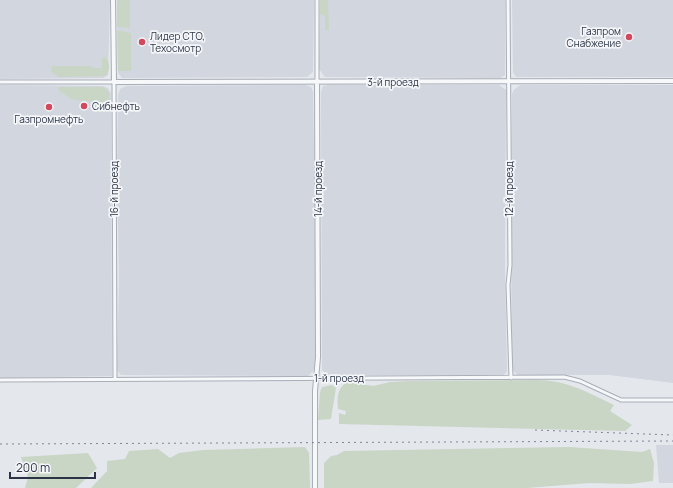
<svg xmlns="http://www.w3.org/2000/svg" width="673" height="488" viewBox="0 0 673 488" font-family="Manrope,sans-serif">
<rect width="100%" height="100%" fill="#e4e7ec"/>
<path fill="#d2d6de" d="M 0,0 L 110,0 L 108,75 L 103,78 L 0,79 Z
M 117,0 L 314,0 L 313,72 L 307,77 L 122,78 L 118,73 Z
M 320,0 L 505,0 L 505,75 L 500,78 L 325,77 L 319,69 Z
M 512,0 L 673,0 L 673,77 L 516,77 L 513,72 Z
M 0,85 L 102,86 L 108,88 L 111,93 L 112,376 L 0,378 Z
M 306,85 L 311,87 L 313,92 L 316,269 L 315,367 L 313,371 L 308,376 L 303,376 L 121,375 L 117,370 L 119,279 L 117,170 L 118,95 L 120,89 L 126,86 Z
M 328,85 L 499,85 L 506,90 L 505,268 L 507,371 L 504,375 L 326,375 L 322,370 L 321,92 L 323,86 Z
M 520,85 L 673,85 L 673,383 L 609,375 L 518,375 L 514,372 L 512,368 L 511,234 L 512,94 L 514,90 Z
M 656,445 L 673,445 L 673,483 L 659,483 Z"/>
<path fill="#c9d6c5" d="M 117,0 L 130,0 L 130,28 L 117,27 Z
M 320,0 L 328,0 L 329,30 L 325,30 L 325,16 L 320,14 Z
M 117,30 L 131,33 L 131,71 L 118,71 Z
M 105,57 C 110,62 111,71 105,76 L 59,77 L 51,72 L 52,66 L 92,66 L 93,68 L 102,68 L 102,58 Z
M 59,87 L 104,87 L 109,93 L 109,109 L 107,112 L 95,112 L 92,102 L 71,99 L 58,90 Z
M 538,380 C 569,381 587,392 614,405 L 610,411 L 632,425 L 625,431 L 339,424 L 339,413 L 345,415 L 346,411 L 338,409 C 337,398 337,391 345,383 L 355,383 L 373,386 L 390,382 L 409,381 Z
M 332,385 L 336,388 L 331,419 L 318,420 L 320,392 L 322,387 Z
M 305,447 L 309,453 L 310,488 L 91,488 L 107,471 L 107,461 L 125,459 L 129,451 L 158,449 L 170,458 L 179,453 L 203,450 Z
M 569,447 L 642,452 L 650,449 L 654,463 L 653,481 L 630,484 L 589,483 L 527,488 L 324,488 L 324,463 L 331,456 L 337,455 L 344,451 Z
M 88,453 L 97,468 L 76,488 L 25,488 L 28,477 L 21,457 Z"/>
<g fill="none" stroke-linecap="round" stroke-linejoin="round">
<defs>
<path id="minor" d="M 508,0 L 510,265 L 508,285 L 511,378
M 317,81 L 317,0
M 0,82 L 114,82 L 115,378
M 0,380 L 564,377 L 580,381 L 621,400 L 673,400"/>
<path id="tertiary" d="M 113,0 L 114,82 L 673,81
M 315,488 L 315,391 L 318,357 L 317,81"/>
</defs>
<use href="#minor" stroke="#a9aeb7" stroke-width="5"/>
<use href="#tertiary" stroke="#a9aeb7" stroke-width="6"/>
<use href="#minor" stroke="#f7f8fa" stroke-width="3"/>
<use href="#tertiary" stroke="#f7f8fa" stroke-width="4"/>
<path stroke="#7d8696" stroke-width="1" stroke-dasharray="2 4" stroke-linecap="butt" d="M 535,430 L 673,435
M 0,444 L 673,441"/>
</g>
<g fill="#d1495b" stroke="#f4f6f9" stroke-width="1.5">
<circle cx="629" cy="37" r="4"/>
<circle cx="142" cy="42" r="4"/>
<circle cx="84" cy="106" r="4"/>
<circle cx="49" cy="107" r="4"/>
</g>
<g text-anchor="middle" stroke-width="3.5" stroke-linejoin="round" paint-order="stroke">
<g font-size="10" fill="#2b3445" stroke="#f4f6f9" text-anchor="start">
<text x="621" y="35" text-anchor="end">Газпром<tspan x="621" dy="12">Снабжение</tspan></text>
<text x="150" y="40">Лидер СТО,<tspan x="150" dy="12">Техосмотр</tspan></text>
<text x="92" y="110">Сибнефть</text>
<text x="49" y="123" text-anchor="middle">Газпромнефть</text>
</g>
<g font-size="10" fill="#2b3445" stroke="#f4f6f9">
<text x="393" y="86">3-й проезд</text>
<text transform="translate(114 189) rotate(-90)" y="4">16-й проезд</text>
<text transform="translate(318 189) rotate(-90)" y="4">14-й проезд</text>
<text transform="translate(509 189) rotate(-90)" y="4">12-й проезд</text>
<text x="339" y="382">1-й проезд</text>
</g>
</g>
<path d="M10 472v6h85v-6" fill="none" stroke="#2b3445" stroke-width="2"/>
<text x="16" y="472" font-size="12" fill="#2b3445" stroke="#f4f6f9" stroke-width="3" paint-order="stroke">200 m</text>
</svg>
